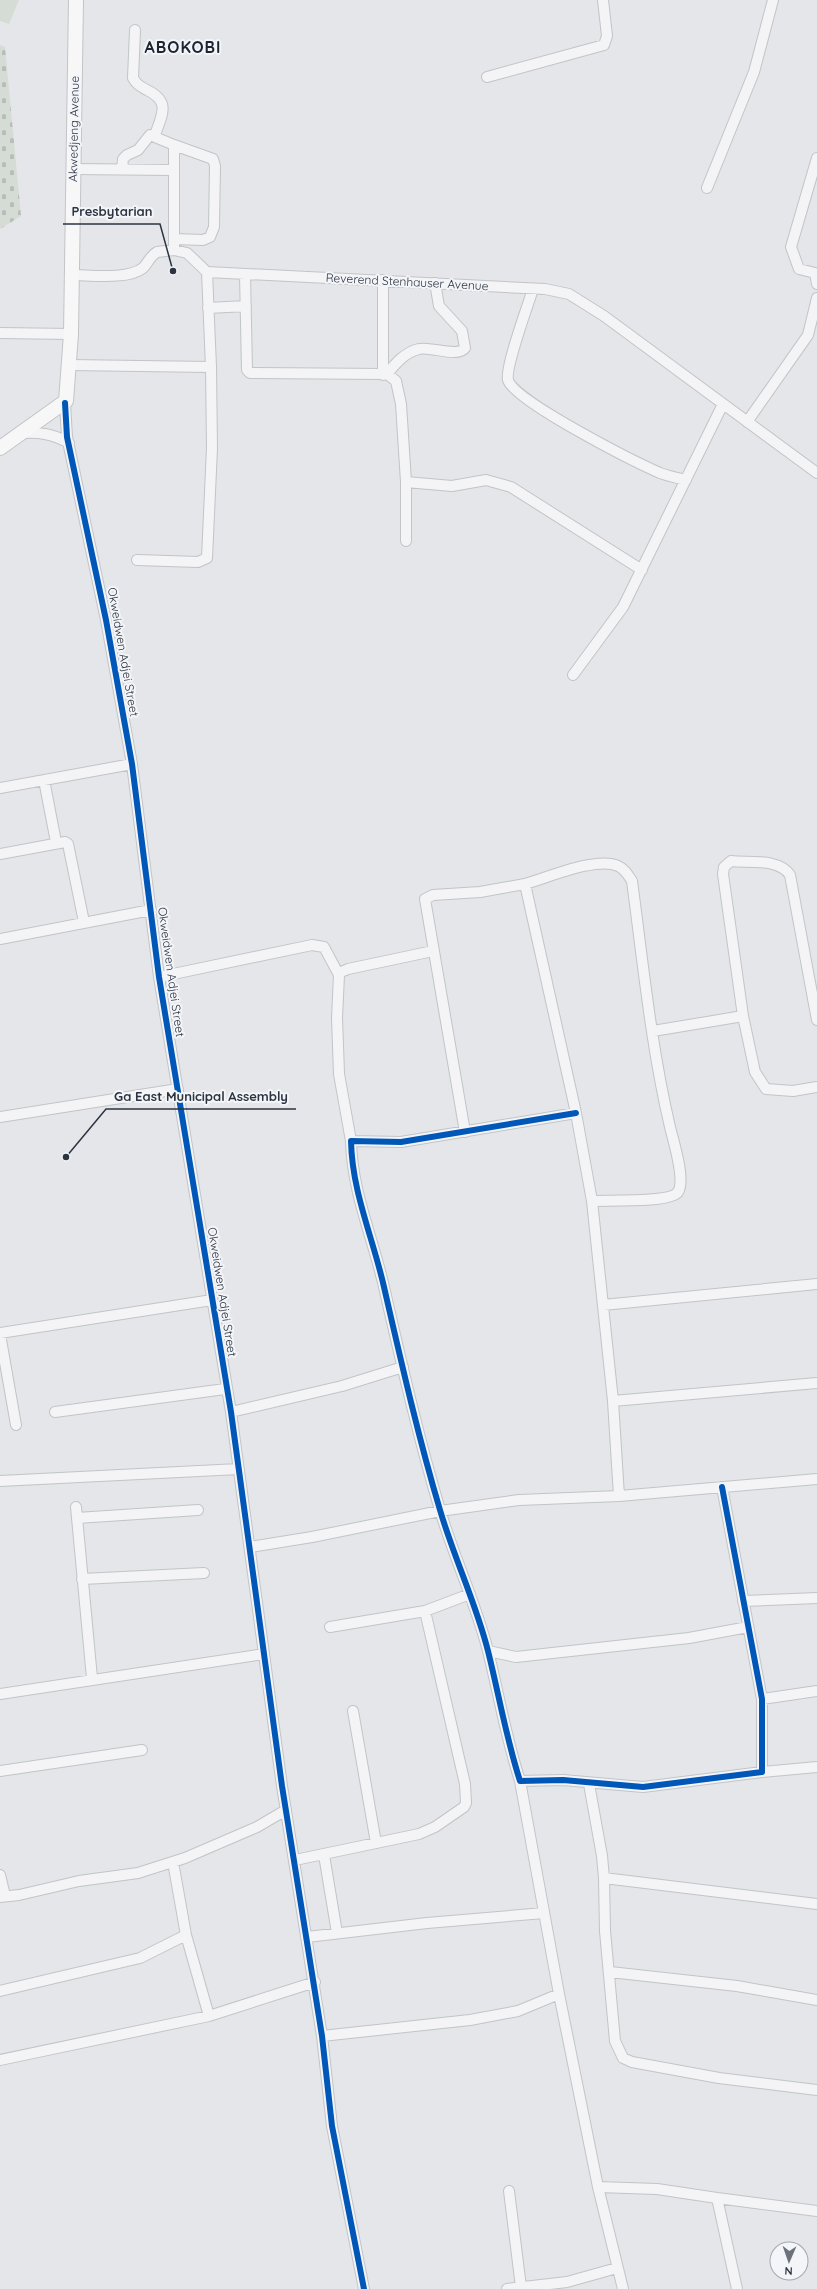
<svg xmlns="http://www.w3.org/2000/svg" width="817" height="2289" viewBox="0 0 817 2289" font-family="Quicksand,sans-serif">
<defs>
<pattern id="cemetery-stones" width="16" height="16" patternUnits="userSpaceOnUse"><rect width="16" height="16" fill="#d5dcd5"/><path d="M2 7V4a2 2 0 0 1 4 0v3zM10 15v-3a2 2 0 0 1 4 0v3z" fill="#b7bdb8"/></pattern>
</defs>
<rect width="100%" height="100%" fill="#e4e6e9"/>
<path fill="#d5dcd5" d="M 0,0 L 19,0 L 9,24 L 0,21 Z"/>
<path fill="url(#cemetery-stones)" d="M 0,45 L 5,47 L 21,216 L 0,229 Z"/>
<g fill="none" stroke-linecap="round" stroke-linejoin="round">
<defs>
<path id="street" d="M 135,30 L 133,78 C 137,85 140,86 147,90 C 171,102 162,114 155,135
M 487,77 L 604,45 L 607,36 L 603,0
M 817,158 L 791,247 L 799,269 L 815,273 L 817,284
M 73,169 L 174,170
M 122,169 L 123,159 L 127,155 L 138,150 L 150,135 L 174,145 L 174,250
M 707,188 L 754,72 L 773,0
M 174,239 L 203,240 L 210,237 L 214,227 L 215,166 L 213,159 L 174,145
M 245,274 L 247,370 L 250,373 L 387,374 L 396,381 L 401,404 L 406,482 L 406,541
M 72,275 C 90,275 128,280 143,268 C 148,263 150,256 157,252 L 174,250 L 187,253 L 207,272 L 545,289 L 569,294 L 604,316 L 817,473
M 383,280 L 383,375
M 533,289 C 528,305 505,367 508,380 C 514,401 635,462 660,473 C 668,476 677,478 686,480
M 208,308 L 246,306
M 0,333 L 71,334
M 69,365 L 211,367 L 207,272
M 387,374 C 395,364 405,352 419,349 C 430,346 458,358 465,348 L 462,331 L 439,306 L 435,283
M 65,403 L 67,437 L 106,620 L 132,764 L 159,977 L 231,1412 L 282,1786 L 322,2036 L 332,2126 L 364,2289
M 747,422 L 808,335 L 817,298
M 22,433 C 40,432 53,434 69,443
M 406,482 L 452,486 L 486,480 L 511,487 L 642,570
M 137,560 L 198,562 L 207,558 L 212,448 L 211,367
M 573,675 L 623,607 L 723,404
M 44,780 L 56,842
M 0,788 L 132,764
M 0,854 L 65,842 L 68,844 L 84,922
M 0,939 L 151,910
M 159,977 L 312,945 L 324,947 L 339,975
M 743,1016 L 723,874 L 724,867 L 731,861 C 749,863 779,858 790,875 L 817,1020
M 653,1031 L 743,1016 L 755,1072 L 766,1089 L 793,1091 L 817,1087
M 576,1113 L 401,1142 L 351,1141 C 352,1192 373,1238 384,1287 C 401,1361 418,1436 440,1510 C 454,1558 476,1603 488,1651 C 499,1695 506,1738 520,1781 L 563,1780 L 643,1787 L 762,1772 L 762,1699 L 722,1487
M 0,1117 L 178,1089
M 465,1132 L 425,899 L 433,895 L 480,892 L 525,884
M 351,1141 L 339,1074 L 337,1018 L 339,975 L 341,972 L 348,969 L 433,951
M 592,1201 C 607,1200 671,1203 678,1192 C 686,1180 673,1140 670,1127 C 651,1046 643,963 632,881 C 628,875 625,869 618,866 C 597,856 547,878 525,884 L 576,1113 L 592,1201 L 613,1401 L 619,1496
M 603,1305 L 817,1284
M 0,1333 L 212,1300
M 0,1334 L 16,1425
M 613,1401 L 817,1383
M 55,1412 L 225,1389
M 231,1412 L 342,1386 L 403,1367
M 0,1481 L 239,1469
M 76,1507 L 92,1678
M 77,1518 L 198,1510
M 250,1547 L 312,1537 L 440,1511 L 519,1500 L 619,1496 L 817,1479
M 82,1579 L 204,1573
M 743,1601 L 817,1598
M 330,1627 L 425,1611
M 488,1651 L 516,1657 L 689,1638 L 748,1627
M 0,1694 L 264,1654
M 762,1699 L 817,1691
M 353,1711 L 376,1843
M 0,1771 L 142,1750
M 762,1772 L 817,1767
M 520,1781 L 559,1994 L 598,2187 L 623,2289
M 589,1784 L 602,1856 L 604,1878 L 817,1904
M 324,1855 L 337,1933
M 295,1860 L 419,1834 L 435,1827 L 464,1807 L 466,1803 L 465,1784 L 425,1611 L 470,1594
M 173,1862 L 186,1935 L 209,2016
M 0,1875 L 5,1896
M 604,1878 L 605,1931 L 615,2041 L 623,2058 L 632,2062 L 719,2078 L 817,2090
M 0,1897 L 19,1895 L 79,1881 L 138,1873 L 185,1858 L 257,1827 L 286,1810
M 307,1937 L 427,1923 L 544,1913
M 610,1972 L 737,1986 L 817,2000
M 0,1991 L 140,1958 L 186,1935
M 322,2036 L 470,2020 L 518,2011 L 559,1994
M 0,2060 L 209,2016 L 315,1982
M 598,2187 L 657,2189 L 717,2198 L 737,2289
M 509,2191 L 521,2287
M 717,2198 L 817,2211
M 507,2289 L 567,2282 L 617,2268"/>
<path id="secondary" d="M 0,448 L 66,401 L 71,334 L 76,0"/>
</defs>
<use href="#street" stroke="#c2c4c7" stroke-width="12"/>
<use href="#secondary" stroke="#c2c4c7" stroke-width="16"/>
<use href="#street" stroke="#f4f4f6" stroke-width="10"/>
<use href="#secondary" stroke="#f7f7f8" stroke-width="14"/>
<defs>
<path id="cycleway" d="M 65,403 L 67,437 L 106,620 L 132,764 L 159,977 L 231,1412 L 282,1786 L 322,2036 L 332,2126 L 364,2289
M 576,1113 L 401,1142 L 351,1141 C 352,1192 373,1238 384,1287 C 401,1361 418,1436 440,1510 C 454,1558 476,1603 488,1651 C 499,1695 506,1738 520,1781 L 563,1780 L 643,1787 L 762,1772 L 762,1699 L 722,1487"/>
</defs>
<use href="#cycleway" stroke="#f3f5f8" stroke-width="8"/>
<use href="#cycleway" stroke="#0057b8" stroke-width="6"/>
</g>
<g text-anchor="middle" stroke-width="4" stroke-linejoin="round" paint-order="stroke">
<g font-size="12" fill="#2c3441" stroke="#f3f5f8">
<text transform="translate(74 129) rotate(-89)" y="4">Akwedjeng Avenue</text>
<text transform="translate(407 282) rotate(3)" y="4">Reverend Stenhauser Avenue</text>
<text transform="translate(123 652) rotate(80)" y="4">Okweidwen Adjei Street</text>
<text transform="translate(171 972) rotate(82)" y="4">Okweidwen Adjei Street</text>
<text transform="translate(222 1292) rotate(81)" y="4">Okweidwen Adjei Street</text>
</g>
<g font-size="16" font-weight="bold" letter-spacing="1" fill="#1e2532" stroke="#f3f5f8">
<text x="183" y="53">ABOKOBI</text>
</g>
</g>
<path fill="none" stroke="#2c3441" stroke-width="1.5" d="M173 271L160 224H63M66 1157L106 1109H296"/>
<g fill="#2c3441" stroke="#f3f5f8" stroke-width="1.5">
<circle cx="173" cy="271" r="4"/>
<circle cx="66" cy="1157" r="4"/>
</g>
<g font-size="13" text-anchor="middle" font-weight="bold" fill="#2c3441" stroke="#f3f5f8" stroke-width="4" stroke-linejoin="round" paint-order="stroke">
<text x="112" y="216">Presbytarian</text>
<text x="201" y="1101">Ga East Municipal Assembly</text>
</g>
<g transform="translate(789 2261) rotate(182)"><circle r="19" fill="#f3f5f8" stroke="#a3a8af"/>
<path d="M0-3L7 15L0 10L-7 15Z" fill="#6c727c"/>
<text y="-6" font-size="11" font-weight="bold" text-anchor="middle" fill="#2c3441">N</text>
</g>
</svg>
